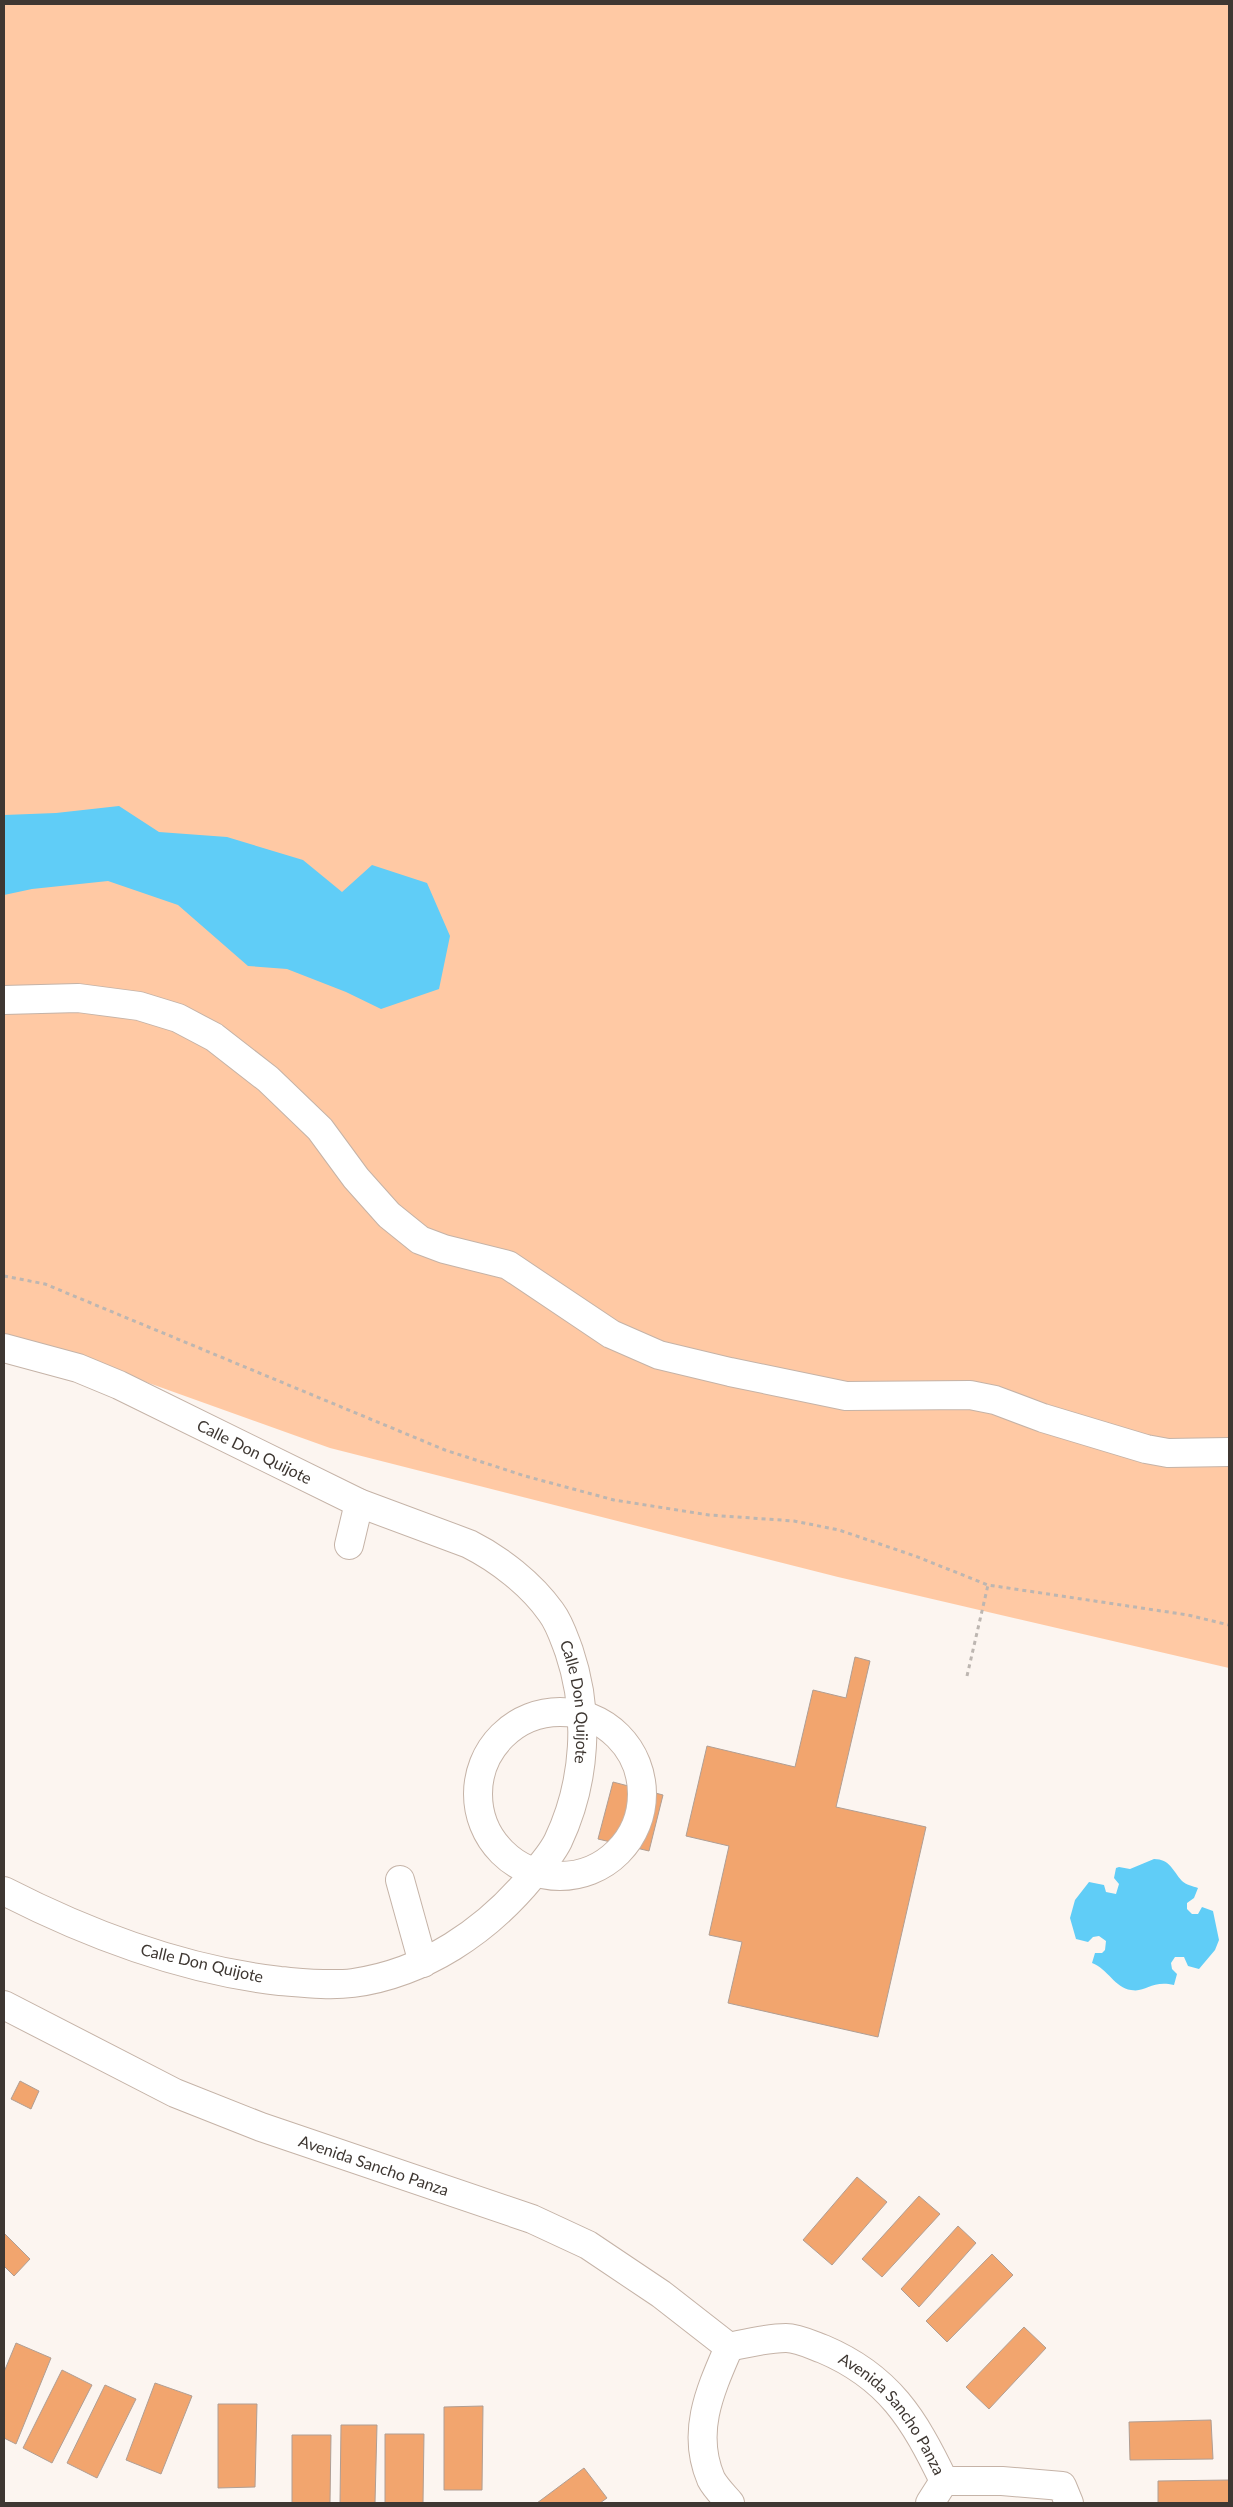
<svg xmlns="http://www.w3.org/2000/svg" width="1233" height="2507" viewBox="0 0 1233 2507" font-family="Lato,sans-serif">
<rect width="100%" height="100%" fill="#fcf5f0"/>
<path fill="#ffc9a4" d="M 4,4 L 1229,4 L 1229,1668 L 838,1577 L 330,1448 L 104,1367 L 4,1341 Z"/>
<path fill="#60cdf7" d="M 119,806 L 159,832 L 227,837 L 303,860 L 342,892 L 372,865 L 427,883 L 450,936 L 439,989 L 381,1009 L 346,992 L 287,969 L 248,966 L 178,905 L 108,881 L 32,889 L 4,895 L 4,815 L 56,813 Z
M 1154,1859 C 1170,1859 1173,1871 1182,1881 C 1186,1885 1193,1886 1198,1888 L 1194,1898 L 1187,1903 L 1187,1909 L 1192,1914 L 1198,1914 L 1202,1907 L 1213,1911 L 1219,1940 L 1215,1950 L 1199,1969 L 1188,1966 L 1184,1957 L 1175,1957 L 1171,1963 L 1172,1969 L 1177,1974 L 1174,1985 C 1151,1980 1146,1993 1131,1990 C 1115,1988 1108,1969 1092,1963 L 1095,1953 L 1102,1953 L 1105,1950 L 1106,1941 L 1099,1936 L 1093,1937 L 1088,1942 L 1076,1939 L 1070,1918 L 1075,1900 L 1089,1882 L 1104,1885 L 1106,1892 L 1116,1894 L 1119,1884 L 1114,1878 L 1116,1868 L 1119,1867 L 1130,1869 Z"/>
<path fill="#f2a56e" stroke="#b09e93" d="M 855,1657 L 870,1661 L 836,1807 L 926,1827 L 878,2037 L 728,2003 L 742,1942 L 709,1935 L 729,1846 L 686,1836 L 707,1746 L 795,1767 L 813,1690 L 846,1698 Z
M 613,1782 L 663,1795 L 649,1851 L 598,1839 Z
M 20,2081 L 39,2091 L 31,2109 L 11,2099 Z
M 857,2177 L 887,2202 L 832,2265 L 803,2240 Z
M 919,2196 L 940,2214 L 882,2277 L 862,2259 Z
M 958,2226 L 976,2243 L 919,2307 L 901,2289 Z
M 4,2233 L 30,2259 L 14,2276 L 4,2266 Z
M 992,2254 L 1013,2275 L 947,2342 L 926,2321 Z
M 1024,2327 L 1046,2348 L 989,2409 L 966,2387 Z
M 16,2343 L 51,2358 L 16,2444 L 4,2438 L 4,2372 Z
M 62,2370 L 92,2385 L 52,2463 L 23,2448 Z
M 155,2383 L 192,2396 L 161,2474 L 126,2460 Z
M 105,2385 L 136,2399 L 97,2478 L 67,2463 Z
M 218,2404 L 257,2404 L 255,2487 L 218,2488 Z
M 483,2406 L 482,2490 L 444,2490 L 444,2407 Z
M 1211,2420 L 1213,2459 L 1130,2460 L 1129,2422 Z
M 341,2425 L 377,2425 L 375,2503 L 340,2503 Z
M 385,2434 L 424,2434 L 423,2503 L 385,2503 Z
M 292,2435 L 331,2435 L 330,2503 L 292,2503 Z
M 584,2468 L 607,2498 L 600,2503 L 537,2503 Z
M 1229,2480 L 1229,2503 L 1158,2503 L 1158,2481 Z"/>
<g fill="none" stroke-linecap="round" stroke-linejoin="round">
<defs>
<g id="minor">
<path d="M 4,1000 L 78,998 L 139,1006 L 178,1018 L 214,1037 L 268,1079 L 320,1129 L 356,1178 L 389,1215 L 420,1240 L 444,1249 L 508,1265 L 611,1334 L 659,1355 L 730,1372 L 846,1396 L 970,1395 L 995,1400 L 1043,1418 L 1146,1449 L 1168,1453 L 1229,1452"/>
<path id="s1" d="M 4,1348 L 78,1368 L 119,1385 L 359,1503 L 469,1544 C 499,1559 531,1584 551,1612 C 560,1624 564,1638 569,1651 C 590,1713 586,1782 558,1841 C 552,1853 541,1866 532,1876 C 487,1931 425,1973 353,1983 C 329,1986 304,1983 280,1981 C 183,1970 90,1935 4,1891"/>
<path d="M 349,1545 L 359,1503"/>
<circle cx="560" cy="1794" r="82"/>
<path d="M 400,1880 L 423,1963"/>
<path id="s2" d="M 4,2005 L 175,2093 L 261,2127 L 532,2219 L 588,2245 L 661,2294 L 729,2347"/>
<path id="s3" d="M 729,2347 C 748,2343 767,2338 786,2338 C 798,2338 812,2345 823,2349 C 889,2377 914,2419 944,2481 L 1002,2481 L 1062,2486 L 1069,2503"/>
<path d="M 729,2347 C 710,2391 691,2432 711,2479 C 715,2487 724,2496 730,2503"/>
<path d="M 930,2503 L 944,2481"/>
</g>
</defs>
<use href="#minor" stroke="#c5b3a7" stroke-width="30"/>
<path stroke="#bdb6b1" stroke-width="3" stroke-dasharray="4 4" stroke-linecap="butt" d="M 4,1276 L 45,1284 L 445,1450 L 525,1476 L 614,1500 L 709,1515 L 794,1521 L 839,1530 L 915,1556 L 988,1585 L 1188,1615 L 1229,1625
M 967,1676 L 988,1585"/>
<use href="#minor" stroke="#fff" stroke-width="28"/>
</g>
<g text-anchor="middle" stroke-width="4" stroke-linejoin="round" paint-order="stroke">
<g font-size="16" fill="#3e3732" stroke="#fff">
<text dy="6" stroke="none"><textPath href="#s1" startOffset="272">Calle Don Quijote</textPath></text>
<text dy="6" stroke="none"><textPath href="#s1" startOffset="708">Calle Don Quijote</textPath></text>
<text transform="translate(202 1963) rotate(13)" y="6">Calle Don Quijote</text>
<text dy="6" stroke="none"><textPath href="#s2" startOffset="404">Avenida Sancho Panza</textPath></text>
<text dy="6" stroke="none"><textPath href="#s3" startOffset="194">Avenida Sancho Panza</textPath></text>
</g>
</g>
<rect width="1233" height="2507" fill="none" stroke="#3e3732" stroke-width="10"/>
</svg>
